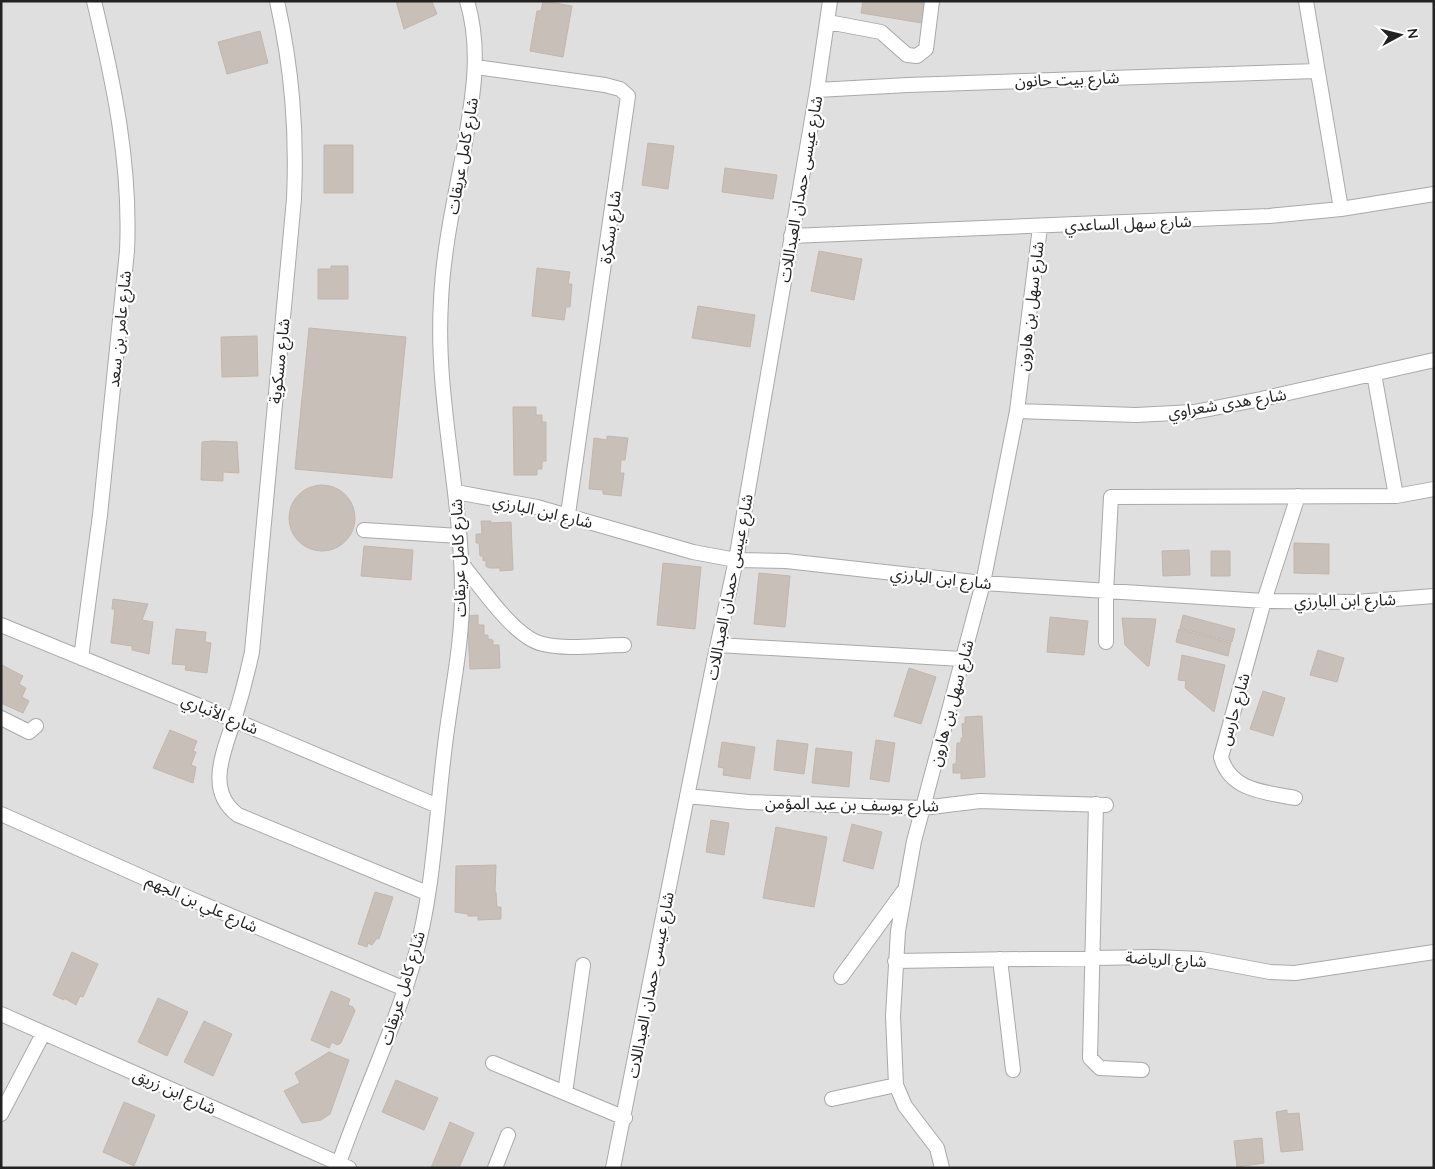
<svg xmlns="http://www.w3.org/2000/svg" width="1435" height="1169" viewBox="0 0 1435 1169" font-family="Quicksand,'Noto Sans Arabic',sans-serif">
<rect width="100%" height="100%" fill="#f2efe9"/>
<path fill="#e0dfdf" d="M 1,1 L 1434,1 L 1434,1168 L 1,1168 Z"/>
<path fill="#c7bfb8" stroke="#c4b6ab" d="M 396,1 L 435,1 L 432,2 L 437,14 L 404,29 Z
M 543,1 L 572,6 L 563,57 L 530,51 L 537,11 L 541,11 Z
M 863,1 L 925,1 L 922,23 L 861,13 Z
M 260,31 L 268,63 L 227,74 L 218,42 Z
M 648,143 L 674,146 L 668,189 L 642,185 Z
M 324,145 L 353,145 L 353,193 L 324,193 Z
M 725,168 L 777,175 L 773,199 L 722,192 Z
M 819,251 L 862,259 L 854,300 L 811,291 Z
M 331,266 L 348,266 L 348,299 L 318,299 L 318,269 L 331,269 Z
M 537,268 L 570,272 L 568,284 L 572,284 L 570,307 L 566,307 L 564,320 L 532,316 Z
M 698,306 L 755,315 L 750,347 L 692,338 Z
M 309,328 L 406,337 L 392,478 L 295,469 Z
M 257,336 L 258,376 L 222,377 L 221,337 Z
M 513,407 L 536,407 L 536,415 L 542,415 L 542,422 L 546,422 L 546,461 L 542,461 L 542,469 L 537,469 L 537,475 L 514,475 Z
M 607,436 L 628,438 L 625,460 L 621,460 L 620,473 L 624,473 L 621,496 L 603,494 L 603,490 L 589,489 L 594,438 L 607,440 Z
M 213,441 L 237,442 L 239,473 L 223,472 L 223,481 L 201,480 L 202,442 Z
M289 518a33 33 0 1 1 66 0a33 33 0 1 1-66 0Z
M 481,521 L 491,521 L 491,523 L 511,522 L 513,570 L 500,571 L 500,568 L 489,568 L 486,566 L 486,560 L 483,561 L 483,556 L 480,556 L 479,543 L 476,543 L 476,534 L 482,534 Z
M 1294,543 L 1329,544 L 1329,574 L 1294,573 Z
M 364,546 L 413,550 L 411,580 L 361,576 Z
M 1189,550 L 1190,575 L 1163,576 L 1162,551 Z
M 1211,551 L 1230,551 L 1230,576 L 1211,576 Z
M 663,563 L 701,567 L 695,629 L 657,625 Z
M 759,573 L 790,576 L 785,627 L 754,624 Z
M 113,599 L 148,604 L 142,620 L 153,622 L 149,654 L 132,650 L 132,646 L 111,643 L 115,609 L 112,609 Z
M 478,615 L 478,625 L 484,625 L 484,635 L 488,635 L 488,639 L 493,640 L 493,645 L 499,645 L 500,668 L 470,669 L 467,616 Z
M 1183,615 L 1235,629 L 1232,642 L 1180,628 Z
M 1050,617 L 1088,621 L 1084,655 L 1047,652 Z
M 1122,618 L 1156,619 L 1149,666 L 1147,666 L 1125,645 Z
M 176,629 L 206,632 L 205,642 L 211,643 L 207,673 L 185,670 L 186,665 L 172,664 Z
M 1179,629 L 1231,643 L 1228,656 L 1176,642 Z
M 1318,650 L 1344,658 L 1337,682 L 1310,675 Z
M 1182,655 L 1225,665 L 1214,712 L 1185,688 L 1186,681 L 1178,680 Z
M 2,665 L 23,676 L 19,684 L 26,688 L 22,697 L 29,701 L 23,713 L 1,703 Z
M 909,668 L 936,677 L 921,724 L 894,716 Z
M 1263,691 L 1285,698 L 1273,736 L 1250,729 Z
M 982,716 L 985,777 L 961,779 L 961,773 L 953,773 L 953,764 L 956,764 L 957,743 L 961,743 L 961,738 L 963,738 L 962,724 L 965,723 L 965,717 Z
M 170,730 L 197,741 L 193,751 L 196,752 L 191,765 L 196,767 L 193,783 L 153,768 Z
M 777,740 L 808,744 L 804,774 L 774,770 Z
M 876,740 L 895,743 L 889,782 L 870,779 Z
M 722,742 L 755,747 L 750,779 L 723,775 L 724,768 L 718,767 Z
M 816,748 L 852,752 L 849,787 L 812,783 Z
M 711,820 L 729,823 L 724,855 L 706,852 Z
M 852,824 L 882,832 L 873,869 L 843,861 Z
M 776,827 L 827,837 L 814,907 L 763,898 Z
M 496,865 L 495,892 L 496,892 L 497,907 L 501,907 L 501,919 L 478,920 L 478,916 L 468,916 L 468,914 L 455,912 L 456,866 Z
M 375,892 L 393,897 L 379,939 L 377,938 L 372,945 L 368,943 L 367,947 L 358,944 Z
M 72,952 L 98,964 L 83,997 L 80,996 L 76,1005 L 64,998 L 64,1000 L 53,995 Z
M 331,991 L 350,999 L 348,1005 L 353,1007 L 355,1011 L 341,1043 L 337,1045 L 332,1042 L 329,1048 L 311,1040 Z
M 158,998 L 188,1012 L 167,1056 L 138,1042 Z
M 204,1021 L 232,1034 L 213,1076 L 184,1062 Z
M 329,1052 L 349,1060 L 330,1114 L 321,1120 L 302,1123 L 284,1091 L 300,1083 L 295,1073 Z
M 396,1080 L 438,1098 L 424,1130 L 382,1112 Z
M 124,1102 L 155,1115 L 134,1166 L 103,1152 Z
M 1287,1110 L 1287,1114 L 1299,1113 L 1303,1150 L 1281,1152 L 1276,1112 Z
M 450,1122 L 474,1133 L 459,1168 L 431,1168 Z
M 1262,1138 L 1264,1163 L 1237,1167 L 1234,1141 Z"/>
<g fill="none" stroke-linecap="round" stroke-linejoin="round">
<defs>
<path id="minor" d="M 277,1 C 292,69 297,130 294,199 L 252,652 C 247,675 241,698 234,720 C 224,751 205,791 238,815 L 427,893
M 1306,1 L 1341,209
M 828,22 L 881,32 L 907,55 L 917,56 L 926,49 L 932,1
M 476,67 L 605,85 L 620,89 L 628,96 L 568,514
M 817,90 L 908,85 L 1317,71
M 791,236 L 1269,216 L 1341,209 L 1434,194
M 1374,374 L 1396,496
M 1017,411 L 1136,415 L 1194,412 L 1261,399 L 1434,360
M 456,492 L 537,507 L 693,552 L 736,560 L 786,561 L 983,583 L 1264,601 L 1356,602 L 1434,596
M 364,530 L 459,536
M 461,563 C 480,585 514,638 543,644 C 568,650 598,645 624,645
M 1,625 L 234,720 L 438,806
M 1106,642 L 1106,592 L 1111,497 L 1396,496 L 1434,489
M 718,645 L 962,659
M 81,658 L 100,515 L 127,251 C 131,165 114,84 94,1
M 1,718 L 29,732 L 36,726
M 687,796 L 749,802 L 923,808 L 980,801 L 1106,805
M 1295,798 C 1265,792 1230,791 1221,757 L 1264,601 L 1298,496
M 1096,804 L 1090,1058 L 1100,1068 L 1142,1070
M 1,814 L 198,902 L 405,989
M 1000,959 L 1013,1070
M 895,961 L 1154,957 L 1201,959 L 1270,972 L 1295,973 L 1434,952
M 841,977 L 903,892
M 1,1014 L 349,1168
M 493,1063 L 625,1118
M 565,1093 L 583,965
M 832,1099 L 896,1085
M 1,1114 L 43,1034
M 339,1163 C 363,1094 395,1028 415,957 C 434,889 436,815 445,745 C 451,694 463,642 462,591 C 462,494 435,398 441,301 C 443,253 453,207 462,160 C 471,107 483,54 467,1
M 495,1168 L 508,1135
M 613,1168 L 714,661 L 736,560 L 817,90 L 830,1
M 942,1168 L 937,1148 L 905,1106 L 896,1085 L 893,1016 L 898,931 L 914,841 L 983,583 L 1017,411 L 1040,227"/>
</defs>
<use href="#minor" stroke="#a9a9a9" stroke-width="16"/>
<use href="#minor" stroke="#fff" stroke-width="14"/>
</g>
<g text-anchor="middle" stroke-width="4.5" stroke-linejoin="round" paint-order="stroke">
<g font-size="16" fill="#222" stroke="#fff">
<text transform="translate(1067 79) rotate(-2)" y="6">شارع بيت حانون</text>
<text transform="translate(462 156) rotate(-80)" y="6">شارع كامل عريقات</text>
<text transform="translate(800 189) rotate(-80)" y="6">شارع عيسى حمدان العبداللات</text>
<text transform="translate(1128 223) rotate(-2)" y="6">شارع سهل الساعدي</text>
<text transform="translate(610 227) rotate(-82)" y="6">شارع بسكرة</text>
<text transform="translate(1030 306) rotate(-83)" y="6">شارع سهل بن هارون</text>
<text transform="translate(119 329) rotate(-84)" y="6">شارع عامر بن سعد</text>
<text transform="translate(279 361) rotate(-84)" y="6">شارع مسكوية</text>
<text transform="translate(1227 403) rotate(-9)" y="6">شارع هدى شعراوي</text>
<text transform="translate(543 511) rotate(13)" y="6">شارع ابن البارزي</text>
<text transform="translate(458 558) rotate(-92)" y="6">شارع كامل عريقات</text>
<text transform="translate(941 578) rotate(6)" y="6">شارع ابن البارزي</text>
<text transform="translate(729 587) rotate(-79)" y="6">شارع عيسى حمدان العبداللات</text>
<text transform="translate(1345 600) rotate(-1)" y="6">شارع ابن البارزي</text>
<text transform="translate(951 703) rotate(-75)" y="6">شارع سهل بن هارون</text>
<text transform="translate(1234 709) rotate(-74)" y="6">شارع حارس</text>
<text transform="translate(220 714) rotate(22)" y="6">شارع الأنباري</text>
<text transform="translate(852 804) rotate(1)" y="6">شارع يوسف بن عبد المؤمن</text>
<text transform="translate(202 903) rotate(24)" y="6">شارع علي بن الجهم</text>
<text transform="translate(1166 959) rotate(3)" y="6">شارع الرياضة</text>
<text transform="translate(650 985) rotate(-79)" y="6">شارع عيسى حمدان العبداللات</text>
<text transform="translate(402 988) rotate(-73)" y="6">شارع كامل عريقات</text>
<text transform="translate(175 1091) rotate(24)" y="6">شارع ابن زريق</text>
</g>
</g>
<rect width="1435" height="1169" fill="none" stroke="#222222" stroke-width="5"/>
<g transform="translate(1400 35) rotate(83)" stroke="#ffffff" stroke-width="4" paint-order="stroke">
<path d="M0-4L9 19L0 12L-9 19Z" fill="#222222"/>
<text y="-8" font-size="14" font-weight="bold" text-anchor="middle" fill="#222222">N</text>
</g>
</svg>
